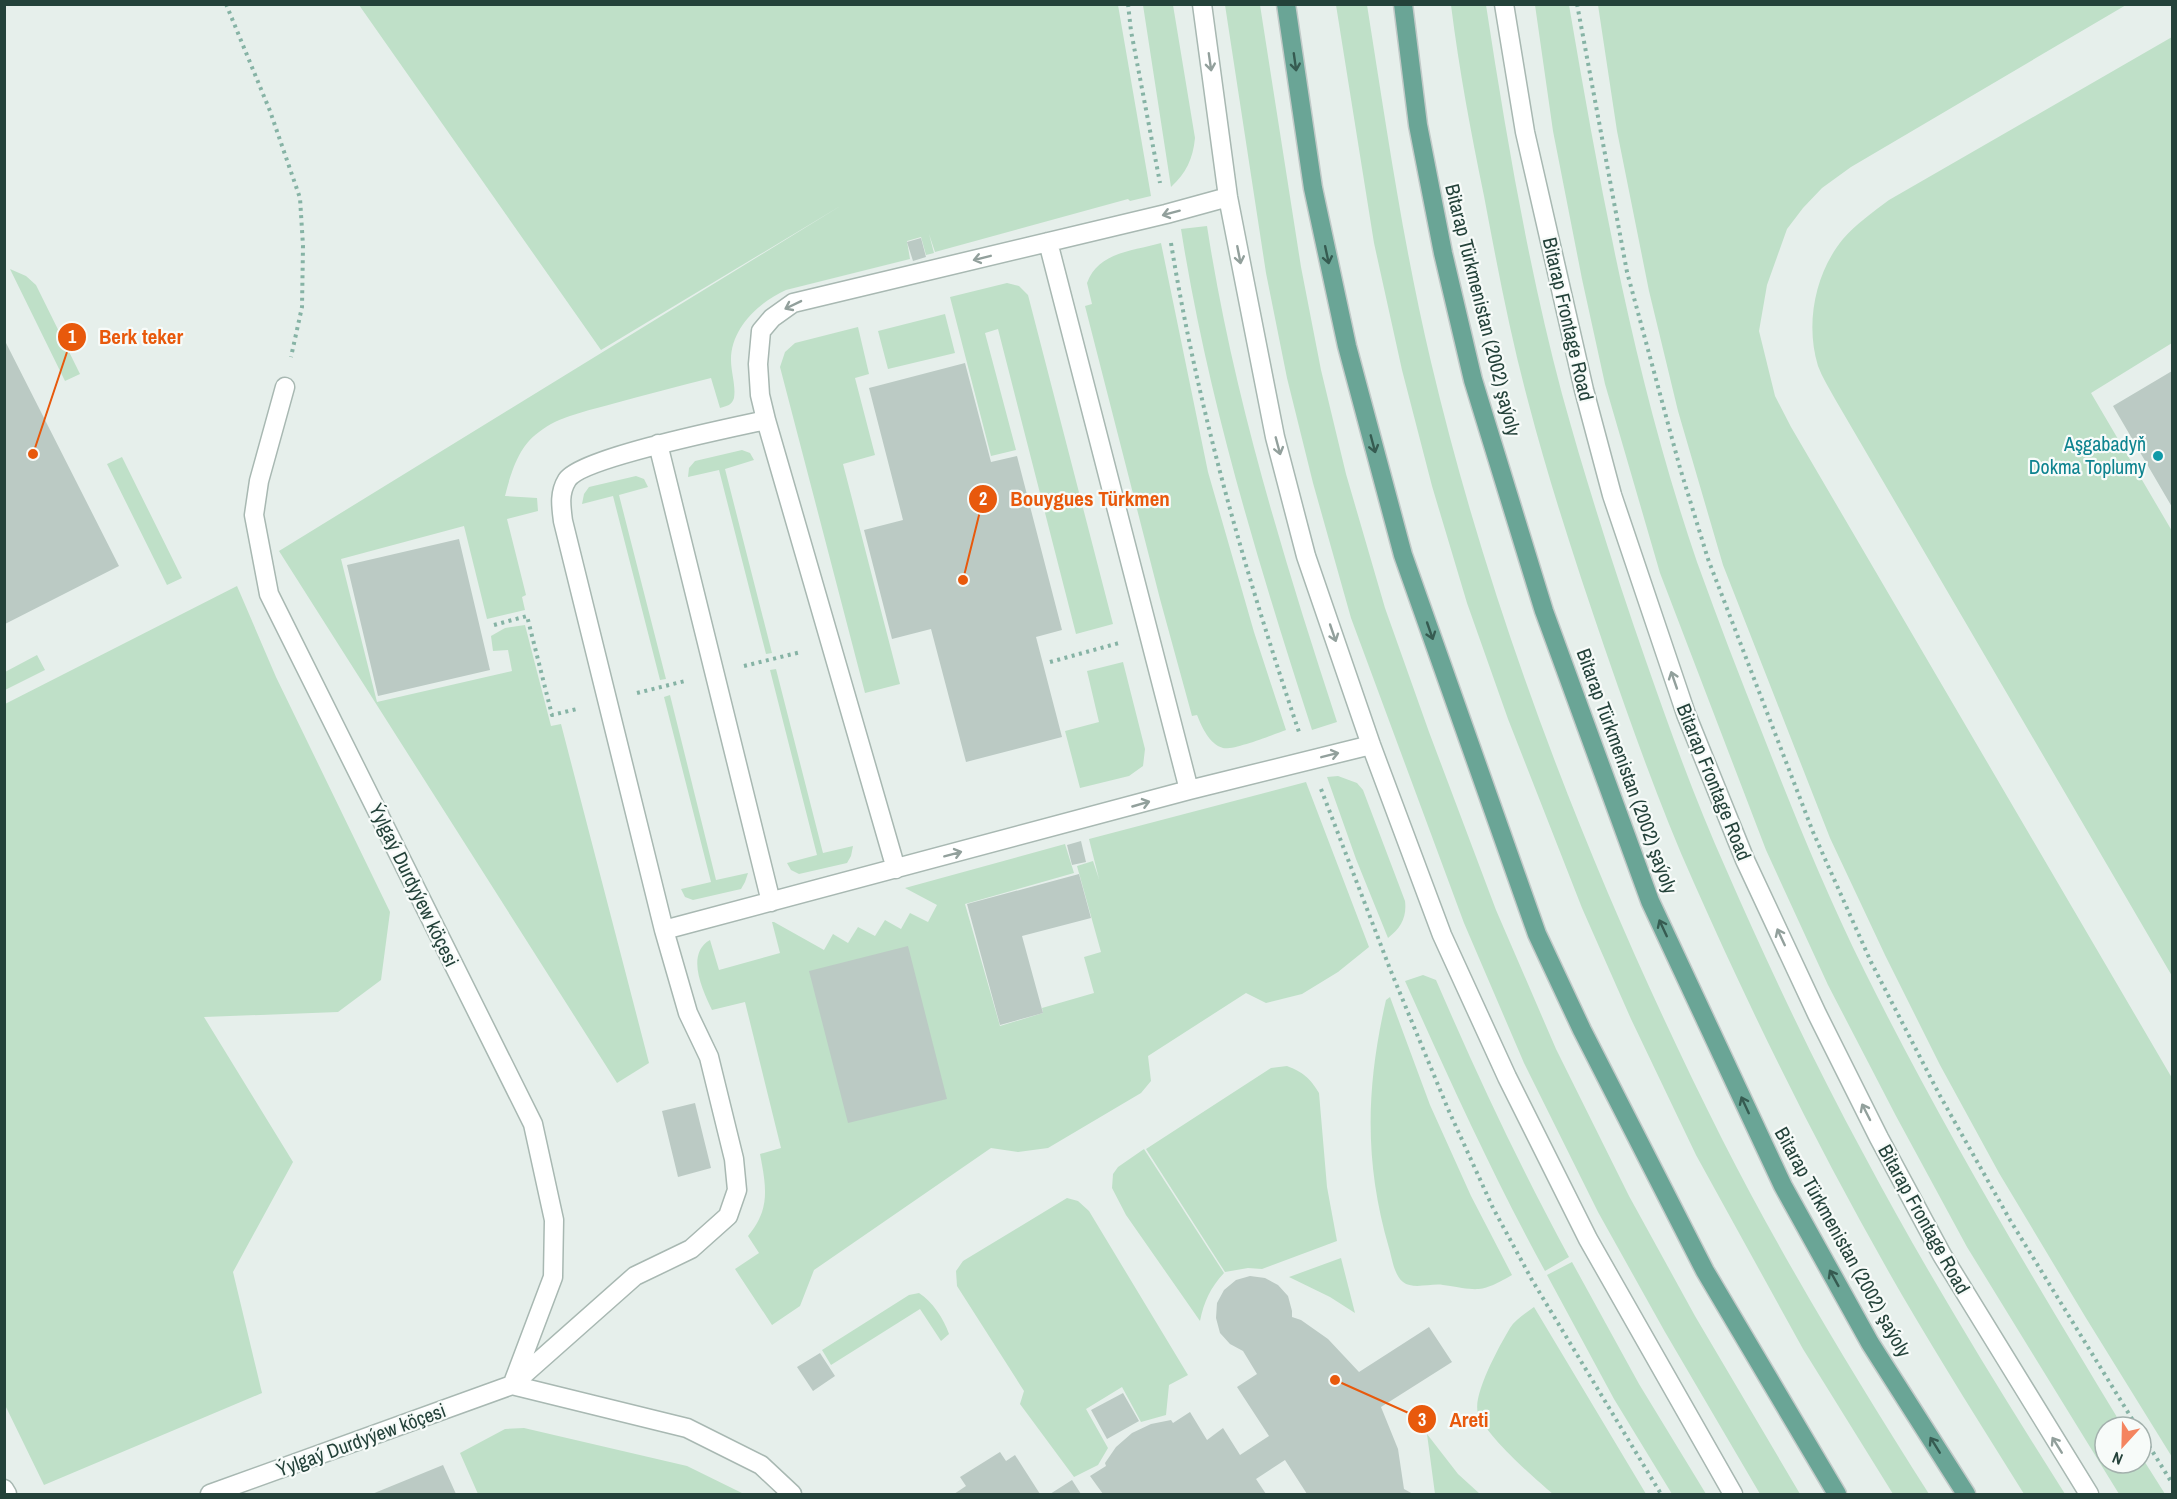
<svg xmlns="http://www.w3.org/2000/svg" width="2177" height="1499" viewBox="0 0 2177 1499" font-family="'Archivo Narrow',sans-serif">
<rect width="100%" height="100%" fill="#e6efeb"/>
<path fill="#bfe0c8" d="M 359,5 L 1118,5 L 1151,196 L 1130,201 L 1128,199 L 935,252 L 929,234 L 934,253 L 926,255 L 921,237 L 907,241 L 910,259 L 786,290 C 759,302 731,328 731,360 C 731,372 736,386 734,398 C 732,405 727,406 720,408 L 711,378 C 678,386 645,395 612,404 C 588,411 559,416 539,432 C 518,447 511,473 505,496 L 537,498 L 538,511 L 507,519 L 526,595 L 522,597 L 525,610 L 487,619 L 464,526 L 341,559 L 377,702 L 512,671 L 508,650 L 493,651 L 491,636 L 505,628 L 525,625 L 551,726 L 561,724 L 649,1063 L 617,1083 L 279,551 L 842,205 L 601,350 Z
M 1143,5 L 1173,5 L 1195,138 C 1193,159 1186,173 1171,187 Z
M 1225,5 L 1260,5 L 1301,267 L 1321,370 L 1346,474 L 1385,608 L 1429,732 L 1496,910 L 1556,1049 L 1629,1196 L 1695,1316 L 1800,1494 L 1760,1494 L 1665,1332 L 1598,1212 L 1524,1063 L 1464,923 L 1351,618 L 1313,483 L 1287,378 L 1266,273 Z
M 1336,5 L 1367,5 C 1386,124 1403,244 1431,362 C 1494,629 1599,894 1722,1139 C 1784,1261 1856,1379 1929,1494 L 1893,1494 L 1803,1349 L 1696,1155 L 1631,1019 L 1582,908 L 1508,719 L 1467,603 L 1432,486 L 1402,370 L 1374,243 Z
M 1451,5 L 1486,5 C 1506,135 1528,266 1562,394 C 1587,485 1616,575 1647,664 C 1671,733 1696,802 1726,869 C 1768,965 1813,1061 1863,1153 C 1925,1270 1995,1383 2065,1494 L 2024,1494 C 1983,1428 1941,1362 1902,1295 C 1825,1162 1756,1023 1694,883 C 1660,807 1632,727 1605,649 C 1577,567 1550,485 1528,401 C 1510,334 1497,265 1484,196 C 1471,133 1459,69 1451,5 Z
M 1535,5 L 1569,5 C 1601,192 1635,381 1697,562 C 1718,620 1740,678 1763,735 C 1794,814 1826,893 1864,970 C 1942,1127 2032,1277 2123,1427 L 2105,1427 L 2105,1463 L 2141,1463 L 2141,1456 L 2165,1494 L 2119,1494 L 1967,1247 L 1896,1116 L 1828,985 L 1766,850 L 1660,573 L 1605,384 L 1582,279 L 1553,131 Z
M 1598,5 L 2126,5 L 1851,167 L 1822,188 L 1803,208 L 1787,229 L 1767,285 L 1759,331 L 1775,396 L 1791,427 L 2172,1078 L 2172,1457 L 2086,1318 L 1999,1173 L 1940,1065 L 1885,955 L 1830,838 L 1723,565 L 1678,411 L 1649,291 L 1617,131 Z
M 2172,37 L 2172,343 L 2091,393 L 2172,531 L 2172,976 L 1835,399 C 1829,388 1822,377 1818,366 C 1805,324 1815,273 1843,239 C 1856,224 1873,212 1889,200 Z
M 1207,226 C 1233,395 1284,560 1337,722 L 1312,730 C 1259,566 1208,400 1181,229 Z
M 1161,243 L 1208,472 L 1254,632 L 1286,730 C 1275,734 1232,751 1223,748 C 1209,744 1202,727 1197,715 L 1192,716 L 1160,599 L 1085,306 L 1092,304 L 1087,283 C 1098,252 1133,251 1161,243 Z
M 10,269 L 26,276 L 36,285 L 80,374 L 65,381 Z
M 1007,283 L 1019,286 L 1028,295 L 1113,624 L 1076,634 L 998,329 L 985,333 L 1016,450 L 991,456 L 950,297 Z
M 945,314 L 955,353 L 888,369 L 878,331 Z
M 858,327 L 869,374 L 855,378 L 875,455 L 843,464 L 900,684 L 865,693 L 780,367 L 785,352 L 795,343 Z
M 742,450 L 750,453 L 754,460 L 725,469 L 772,653 L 766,654 L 719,470 L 688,477 L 689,468 L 695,461 Z
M 122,457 L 182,578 L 167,585 L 107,464 Z
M 636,476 L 644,479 L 648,487 L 619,495 L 666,679 L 660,680 L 613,496 L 582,504 L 584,494 L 589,487 Z
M 237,586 L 276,677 L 390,912 L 381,980 L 338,1012 L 204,1017 L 293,1162 L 233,1272 L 262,1393 L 44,1485 L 5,1405 L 5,704 Z
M 37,655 L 45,670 L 5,690 L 5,672 Z
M 1123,662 L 1145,749 L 1143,766 L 1129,776 L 1080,788 L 1065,731 L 1099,722 L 1087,671 Z
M 776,669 L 823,853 L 853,846 L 851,856 L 847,863 L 799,874 L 791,870 L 787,863 L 817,855 L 770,670 Z
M 670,695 L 716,880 L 748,873 L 745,882 L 741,889 L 693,900 L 685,897 L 681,889 L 711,882 L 664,697 Z
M 1338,776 L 1357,783 L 1363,790 L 1405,901 C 1407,917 1401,928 1388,938 L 1356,859 L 1327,777 Z
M 1306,782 L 1369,947 L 1338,972 L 1302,994 L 1266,1003 L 1246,993 L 1148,1056 L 1151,1081 L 1141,1093 L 1048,1148 L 1018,1152 L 991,1148 L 814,1270 L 800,1306 L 772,1325 L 735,1269 L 759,1253 L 748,1236 C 771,1209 766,1186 760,1154 L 781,1148 L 745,1002 L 712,1010 C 703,991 685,954 710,940 L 719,970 L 780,953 L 772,922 L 774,922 L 824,950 L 833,934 L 848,943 L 858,927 L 875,936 L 885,920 L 901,929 L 910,913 L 928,922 L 937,905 L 905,888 L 1065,844 L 1074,873 L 965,904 L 1000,1026 L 1043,1013 L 1042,1008 L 1094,993 L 1084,957 L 1101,952 L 1077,866 L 1093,861 L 1099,879 L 1089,839 Z
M 1423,975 L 1436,980 C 1477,1075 1520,1167 1569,1257 L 1545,1271 C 1493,1176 1449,1079 1405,981 Z
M 1390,997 L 1430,1105 L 1471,1196 L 1512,1275 C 1479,1294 1479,1290 1443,1285 C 1431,1283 1413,1290 1403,1282 C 1394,1275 1392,1258 1389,1248 C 1364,1162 1366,1087 1386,1000 Z
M 1287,1066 C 1303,1072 1310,1078 1319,1093 L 1327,1187 L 1337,1241 L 1262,1269 L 1248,1268 L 1225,1272 L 1146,1149 L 1271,1068 Z
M 1144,1149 L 1224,1273 C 1210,1288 1204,1302 1200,1321 L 1126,1215 L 1112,1188 L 1113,1174 L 1118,1167 Z
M 1067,1198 L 1078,1201 L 1089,1211 L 1188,1375 L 1169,1385 L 1166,1415 L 1141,1422 L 1122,1387 L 1086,1409 L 1108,1448 L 1098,1465 L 1074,1477 L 1020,1404 L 1024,1391 L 957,1286 L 956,1271 L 963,1261 Z
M 1341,1258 L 1355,1313 L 1330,1297 L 1289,1277 Z
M 1572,1262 L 1639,1384 L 1706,1494 L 1672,1494 L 1614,1399 L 1547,1275 Z
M 919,1293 C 932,1301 944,1319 949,1334 L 941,1341 L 920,1309 L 831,1365 L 822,1350 L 909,1295 Z
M 1534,1307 L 1646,1494 L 1553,1494 C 1535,1479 1484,1434 1478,1413 C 1472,1395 1500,1345 1510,1328 C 1515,1320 1526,1313 1534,1307 Z
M 524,1428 L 687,1466 L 744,1494 L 478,1494 L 460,1453 L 505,1429 Z
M 1427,1434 L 1458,1474 L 1480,1494 L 1435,1494 Z"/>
<path fill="#bbcac4" d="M 921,238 L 926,257 L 913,261 L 907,242 Z
M 5,341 L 119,566 L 5,624 Z
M 965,363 L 991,462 L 1017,456 L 1062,630 L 1036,637 L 1062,737 L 966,762 L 931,629 L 892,639 L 864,530 L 903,520 L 869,388 Z
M 2172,371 L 2172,507 L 2113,406 Z
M 459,539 L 490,670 L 378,696 L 347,565 Z
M 1081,841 L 1086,862 L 1072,865 L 1067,845 Z
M 1079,874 L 1091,918 L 1022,936 L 1043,1013 L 1000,1025 L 967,904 Z
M 908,946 L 947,1099 L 848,1123 L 809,971 Z
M 695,1103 L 711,1168 L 678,1177 L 662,1111 Z
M 1250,1276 L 1265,1278 L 1278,1285 L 1288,1296 L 1292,1311 L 1292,1317 L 1301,1320 L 1328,1339 L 1359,1372 L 1429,1327 L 1452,1362 L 1381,1407 L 1398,1449 L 1404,1489 L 1413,1494 L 1307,1494 L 1285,1460 L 1256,1479 L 1266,1494 L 1103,1494 L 1090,1476 L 1106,1466 L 1105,1463 L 1116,1447 L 1132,1433 L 1151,1424 L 1171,1420 L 1173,1423 L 1190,1412 L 1207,1440 L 1223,1428 L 1240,1455 L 1269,1436 L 1237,1387 L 1257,1374 L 1243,1351 L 1230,1344 L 1220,1333 L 1216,1318 L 1217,1303 L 1224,1290 L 1236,1280 Z
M 820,1353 L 835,1376 L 813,1391 L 797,1367 Z
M 1123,1393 L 1139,1421 L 1107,1439 L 1091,1410 Z
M 1000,1452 L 1006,1461 L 1015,1455 L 1040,1494 L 954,1494 L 966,1486 L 960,1477 Z
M 443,1465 L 456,1494 L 372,1494 Z
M 1072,1480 L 1081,1494 L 1050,1494 Z"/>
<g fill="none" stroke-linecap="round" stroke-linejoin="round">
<defs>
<path id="minor" d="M 1202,4 L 1228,197 L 1275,437 L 1306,556 L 1371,745 L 1442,935 L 1507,1077 L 1588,1239 L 1733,1494
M 1504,4 L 1525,132 L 1584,390 L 1612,495 L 1686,714 L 1745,860 L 1817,1014 L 1879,1138 L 1942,1255 L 2089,1494
M 1048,242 L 1189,790
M 285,387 L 259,481 L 254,515 L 269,594 L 533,1124 L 554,1220 L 553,1277 L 513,1383
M 766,420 L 760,395 L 758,364 L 761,331 L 772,318 L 793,303 L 1166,214 L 1228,197
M 658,444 L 771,902
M 664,930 L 1189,790 L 1371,745
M 512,1385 L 635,1276 L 691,1249 L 728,1216 L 737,1190 L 734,1159 L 709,1057 L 688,1013 L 664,930 L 563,521 C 561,506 559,493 567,480 C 581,458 734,427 766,420 L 896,869
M 4,1489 L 7,1494
M 210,1494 L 512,1385 L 687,1428 L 761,1465 L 792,1494"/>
<path id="major" d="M 1286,4 L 1313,188 L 1347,346 L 1403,555 L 1537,934 L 1582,1030 L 1705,1271 L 1837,1494
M 1403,4 L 1418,125 L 1443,253 L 1473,380 L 1544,611 L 1650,901 L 1783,1186 L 1870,1343 L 1966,1494"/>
</defs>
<use href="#minor" stroke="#a8b8b2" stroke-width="21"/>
<use href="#major" stroke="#c2cac8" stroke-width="21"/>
<path stroke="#86b3a5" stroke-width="4" stroke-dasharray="3 4.5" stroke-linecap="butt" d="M 226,4 L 270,111 L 300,198 L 303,246 L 302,307 L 291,357
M 1128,4 L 1131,31 L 1160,183
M 1577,4 L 1627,272 L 1680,468 L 1708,559 L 1813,832 L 1871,962 L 1939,1094 L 2010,1220 L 2137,1427
M 1171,243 C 1198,410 1245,572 1299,732
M 494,625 L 527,616 L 552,715 L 577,709
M 1050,662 L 1119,643
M 744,666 L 801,652
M 637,693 L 685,681
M 1321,789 L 1390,969 L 1448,1109 L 1493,1208 L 1532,1280 L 1661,1494
M 2141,1433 L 2172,1483"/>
<use href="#minor" stroke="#fff" stroke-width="18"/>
<use href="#major" stroke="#6aa596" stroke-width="18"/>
</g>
<defs><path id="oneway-shaft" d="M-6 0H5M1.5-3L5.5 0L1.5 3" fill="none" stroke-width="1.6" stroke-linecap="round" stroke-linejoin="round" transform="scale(1.5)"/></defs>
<g stroke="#92a09c">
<use href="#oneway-shaft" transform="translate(1210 62) rotate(82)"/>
<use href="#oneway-shaft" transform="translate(1171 213) rotate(165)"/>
<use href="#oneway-shaft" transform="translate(1239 255) rotate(79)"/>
<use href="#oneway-shaft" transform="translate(982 258) rotate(166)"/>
<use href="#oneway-shaft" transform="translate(793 305) rotate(154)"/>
<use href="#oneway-shaft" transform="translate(1278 446) rotate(75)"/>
<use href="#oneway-shaft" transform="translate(1333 633) rotate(71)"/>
<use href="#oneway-shaft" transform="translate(1674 680) rotate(-109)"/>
<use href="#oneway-shaft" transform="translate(1330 755) rotate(-14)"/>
<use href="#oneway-shaft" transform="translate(1141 804) rotate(-16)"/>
<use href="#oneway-shaft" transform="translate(953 854) rotate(-15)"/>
<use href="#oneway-shaft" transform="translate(1781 937) rotate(-115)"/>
<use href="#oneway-shaft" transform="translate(1866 1112) rotate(-117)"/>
<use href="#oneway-shaft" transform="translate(2057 1445) rotate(-122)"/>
</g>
<g stroke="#365b51">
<use href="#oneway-shaft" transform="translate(1295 62) rotate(82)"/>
<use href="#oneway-shaft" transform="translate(1327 255) rotate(78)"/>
<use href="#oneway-shaft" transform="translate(1373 444) rotate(75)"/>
<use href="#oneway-shaft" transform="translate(1430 631) rotate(71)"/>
<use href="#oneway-shaft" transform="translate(1663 928) rotate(-115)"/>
<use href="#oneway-shaft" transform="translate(1745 1105) rotate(-115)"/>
<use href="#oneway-shaft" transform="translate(1834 1278) rotate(-119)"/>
<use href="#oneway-shaft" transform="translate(1935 1445) rotate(-122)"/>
</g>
<circle fill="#0f9aa8" stroke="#f7fbf9" stroke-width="2" cx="2158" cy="456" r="6"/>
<g text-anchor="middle" stroke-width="4.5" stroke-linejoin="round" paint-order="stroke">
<g font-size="20" fill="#24423a" stroke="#f7fbf9">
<text transform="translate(1483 310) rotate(76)" y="7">Bitarap Türkmenistan (2002) şaýoly</text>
<text transform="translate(1568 319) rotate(77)" y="7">Bitarap Frontage Road</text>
<text transform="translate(1627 771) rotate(70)" y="7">Bitarap Türkmenistan (2002) şaýoly</text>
<text transform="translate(1714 782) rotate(68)" y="7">Bitarap Frontage Road</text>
<text transform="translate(414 885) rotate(64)" y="7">Ýylgaý Durdyýew köçesi</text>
<text transform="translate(1924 1219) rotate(61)" y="7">Bitarap Frontage Road</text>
<text transform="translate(1843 1242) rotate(61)" y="7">Bitarap Türkmenistan (2002) şaýoly</text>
<text transform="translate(361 1440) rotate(-20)" y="7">Ýylgaý Durdyýew köçesi</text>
</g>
<g font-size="20" fill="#0d838f" stroke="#f7fbf9" text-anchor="end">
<text x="2146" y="451">Aşgabadyň<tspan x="2146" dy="23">Dokma Toplumy</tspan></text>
</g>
</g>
<path fill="none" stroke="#e8590c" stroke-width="2" d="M33 454L72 337M963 580L983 499M1335 1380L1422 1419"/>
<g fill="#e8590c" stroke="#f7fbf9" stroke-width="2">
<circle cx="33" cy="454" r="6"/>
<circle cx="963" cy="580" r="6"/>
<circle cx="1335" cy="1380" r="6"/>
<circle cx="72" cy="337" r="15"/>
<circle cx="983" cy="499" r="15"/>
<circle cx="1422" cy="1419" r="15"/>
</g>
<g font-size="18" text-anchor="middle" font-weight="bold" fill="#fff">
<text x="72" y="343">1</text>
<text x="983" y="505">2</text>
<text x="1422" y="1426">3</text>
</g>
<g font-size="21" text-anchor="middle" font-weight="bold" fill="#e8590c" stroke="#f7fbf9" stroke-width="4.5" stroke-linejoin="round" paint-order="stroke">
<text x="141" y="344">Berk teker</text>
<text x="1090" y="506">Bouygues Türkmen</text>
<text x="1469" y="1427">Areti</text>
</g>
<rect width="2177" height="1499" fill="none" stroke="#24423a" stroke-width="12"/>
<g transform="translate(2123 1445) rotate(202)"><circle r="28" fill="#f7fbf9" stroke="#a3b1ad" stroke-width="1.5"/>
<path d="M0-4.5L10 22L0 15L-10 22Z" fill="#f4845f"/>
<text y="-9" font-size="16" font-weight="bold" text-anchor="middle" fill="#24423a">N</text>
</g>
</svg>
